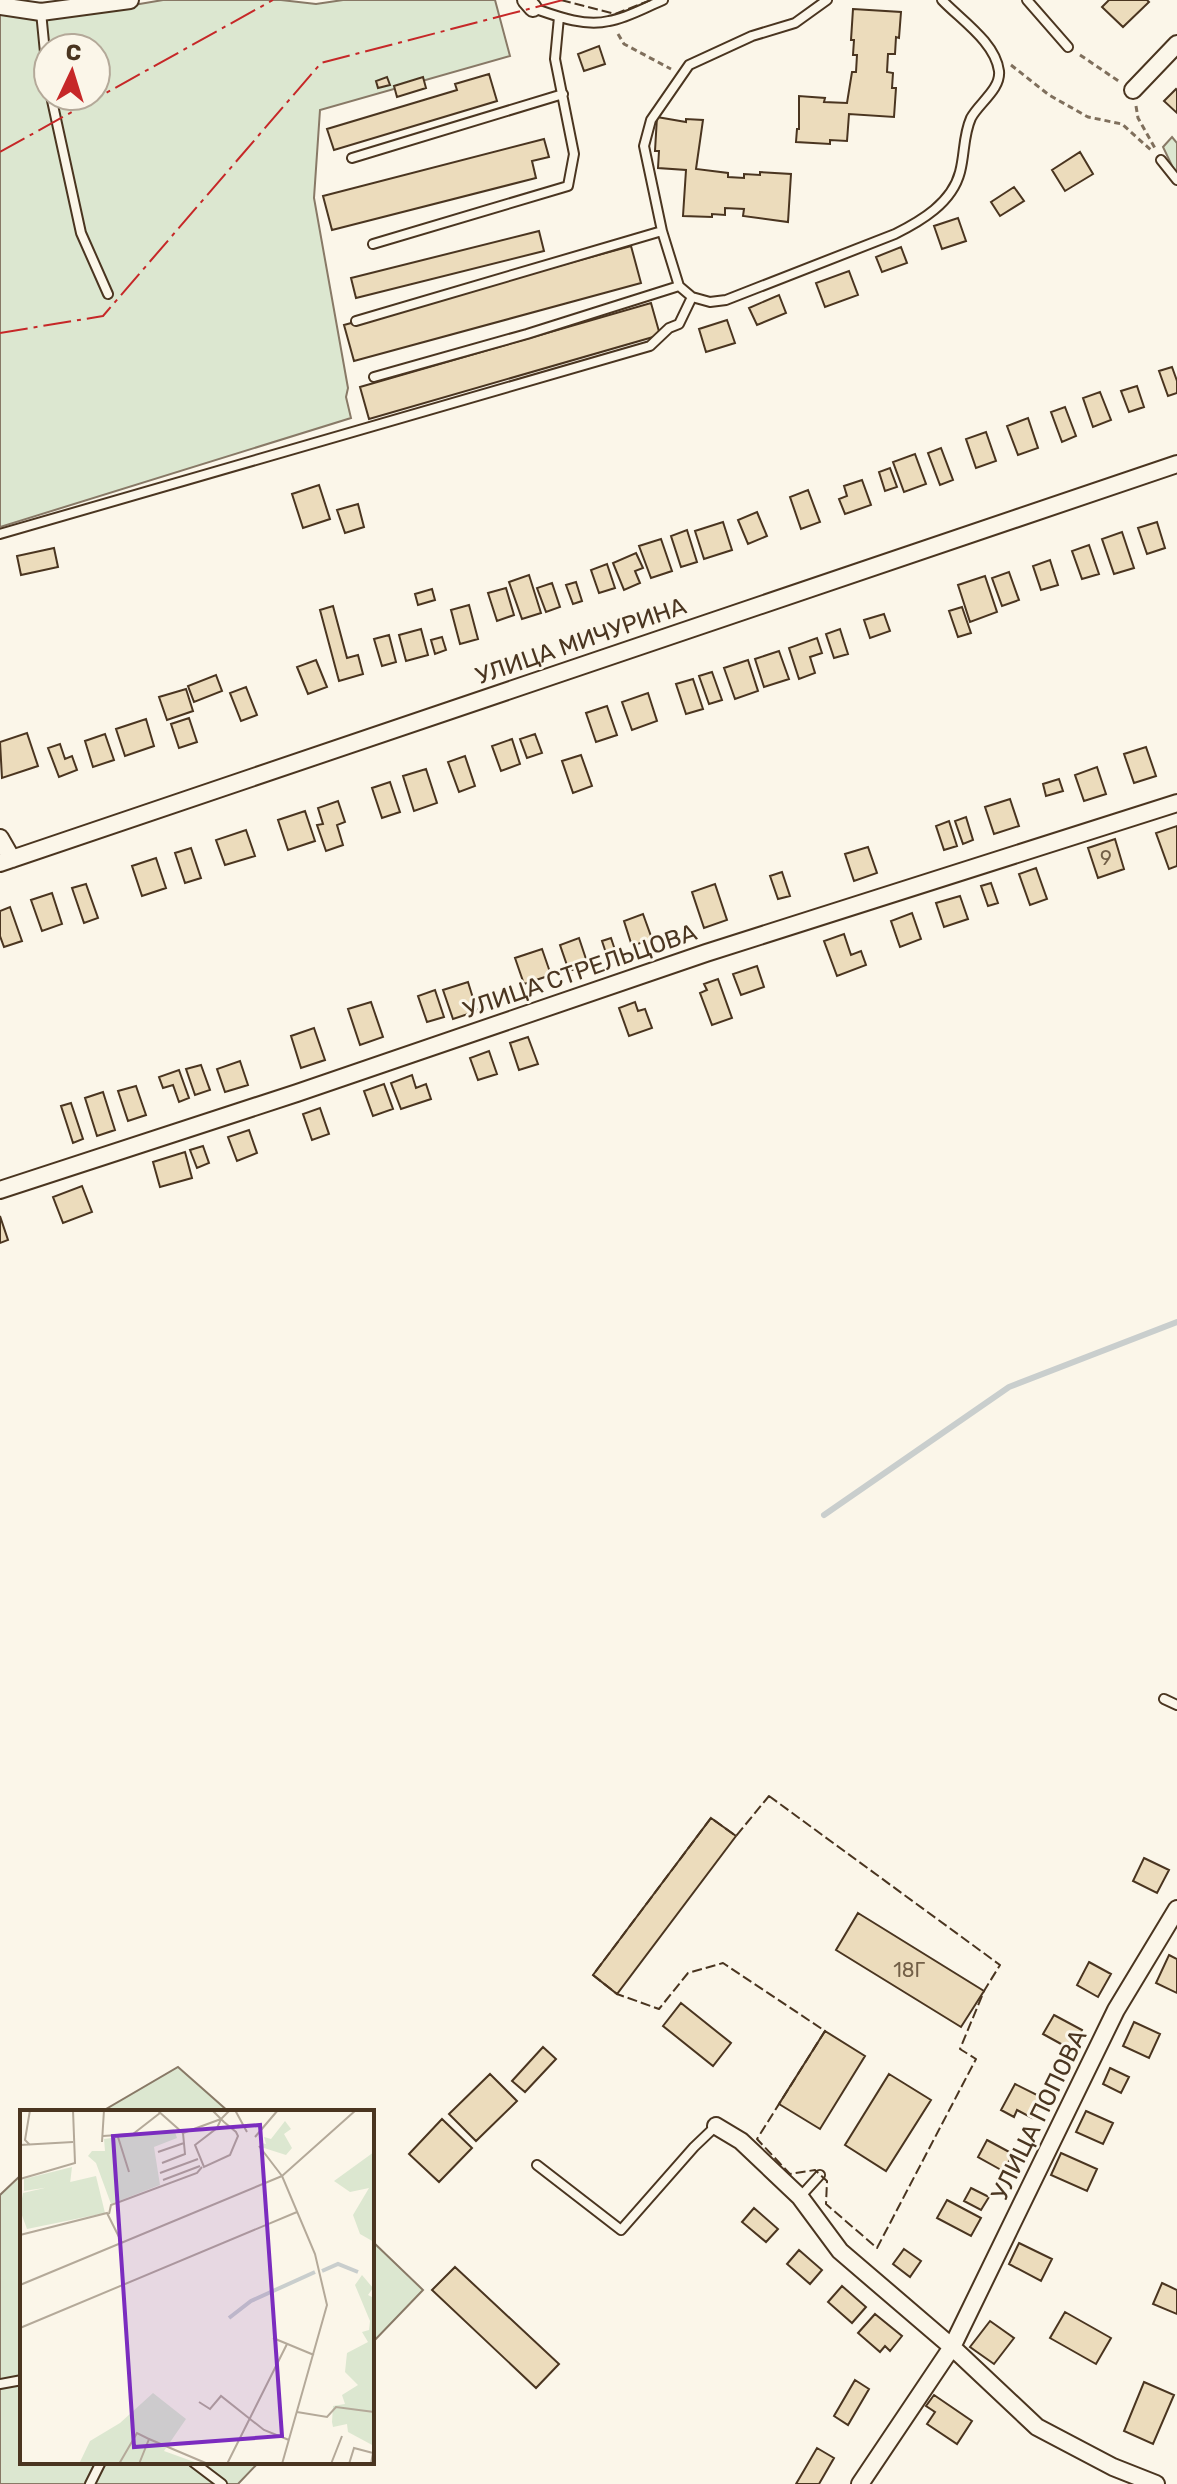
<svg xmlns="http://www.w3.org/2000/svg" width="1177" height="2484" viewBox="0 0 1177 2484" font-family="Rubik,sans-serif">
<rect width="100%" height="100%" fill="#fbf6e9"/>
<path fill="#dce7d0" stroke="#887966" stroke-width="2" fill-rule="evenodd" d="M 163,0 L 281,0 L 316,4 L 343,0 L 495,0 L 510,56 L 320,110 L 314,198 L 348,388 L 346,397 L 351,418 L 0,527 L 0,14 L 69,16 ZM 48,48 L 96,48 L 96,96 L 48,96 Z
M 1172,137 L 1177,143 L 1177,176 L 1163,147 Z
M 178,2067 L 229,2112 L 101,2112 Z
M 22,2174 L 22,2462 L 259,2462 L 238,2484 L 0,2484 L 0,2195 Z
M 372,2241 L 423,2290 L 372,2343 Z"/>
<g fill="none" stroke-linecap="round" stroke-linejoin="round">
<path stroke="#c9cecd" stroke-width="6" d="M 824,1515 L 1009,1387 L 1177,1322"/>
</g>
<path fill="#ecdcbc" stroke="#4a3520" stroke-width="2" d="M 1109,0 L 1147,0 L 1149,2 L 1123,27 L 1102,7 Z
M 853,9 L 901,12 L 899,38 L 896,37 L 895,54 L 888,54 L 887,72 L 893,73 L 892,88 L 896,88 L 894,117 L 849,114 L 847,141 L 830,140 L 830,144 L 796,142 L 797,129 L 799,129 L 799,96 L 825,98 L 824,102 L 847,103 L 852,72 L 856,72 L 857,55 L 853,55 L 854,40 L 851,40 Z
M 599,46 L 605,64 L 584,71 L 578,54 Z
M 489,74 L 497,101 L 334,150 L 327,129 L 457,90 L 455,84 Z
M 387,77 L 390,85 L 378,88 L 376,81 Z
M 423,77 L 426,88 L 397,97 L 394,86 Z
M 1176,89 L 1177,90 L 1177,113 L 1164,101 Z
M 657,117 L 686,122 L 686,119 L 703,120 L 696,169 L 728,173 L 728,177 L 744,178 L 744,174 L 760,175 L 760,172 L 791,174 L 788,222 L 743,216 L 744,209 L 725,208 L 725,215 L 712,214 L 712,217 L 683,216 L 686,170 L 658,168 L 659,151 L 655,151 Z
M 544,139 L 549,157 L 532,161 L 536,178 L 332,230 L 323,196 Z
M 1080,152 L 1093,174 L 1065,191 L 1052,170 Z
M 1014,187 L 1024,201 L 1000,216 L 991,202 Z
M 958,218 L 966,241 L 942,249 L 934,226 Z
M 539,231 L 544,251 L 356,298 L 351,278 Z
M 631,246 L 641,283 L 354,361 L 344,325 Z
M 901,247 L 907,263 L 882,272 L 876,257 Z
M 849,271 L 858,295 L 825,307 L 816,283 Z
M 779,295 L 786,313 L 757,325 L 749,308 Z
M 651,303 L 660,335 L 369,419 L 360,387 Z
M 727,320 L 735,343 L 706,352 L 699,329 Z
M 1172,367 L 1177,381 L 1177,393 L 1168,396 L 1159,371 Z
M 1137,386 L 1144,407 L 1129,412 L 1121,391 Z
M 1100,392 L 1111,420 L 1093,427 L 1083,398 Z
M 1065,407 L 1076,436 L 1062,442 L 1051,412 Z
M 1028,418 L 1038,448 L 1018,455 L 1007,426 Z
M 986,432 L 996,461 L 976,468 L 966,439 Z
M 941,448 L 953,480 L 940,485 L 928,453 Z
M 915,454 L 926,484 L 904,492 L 893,462 Z
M 890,468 L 897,487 L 885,491 L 879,472 Z
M 862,480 L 871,505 L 845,514 L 839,499 L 847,496 L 844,486 Z
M 319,485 L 330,519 L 303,528 L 292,494 Z
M 808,490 L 820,522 L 801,529 L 790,497 Z
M 358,504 L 364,527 L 345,533 L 337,510 Z
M 757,512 L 767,536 L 748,544 L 738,520 Z
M 723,522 L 732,550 L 704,559 L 695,531 Z
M 1157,522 L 1165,548 L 1147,554 L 1138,528 Z
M 687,530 L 697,562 L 681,567 L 671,536 Z
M 1122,532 L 1134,568 L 1114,574 L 1102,539 Z
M 661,539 L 672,571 L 651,578 L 639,546 Z
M 1089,545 L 1099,574 L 1082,579 L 1072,551 Z
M 54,548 L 58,567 L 21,575 L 17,556 Z
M 636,553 L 643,568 L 635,571 L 640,583 L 624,590 L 613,563 Z
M 1050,560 L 1058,585 L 1041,590 L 1033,566 Z
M 607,564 L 615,588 L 599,593 L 591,570 Z
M 1009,572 L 1019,600 L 1002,606 L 992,578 Z
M 529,575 L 541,613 L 522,619 L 509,582 Z
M 985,576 L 997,612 L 970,622 L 958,585 Z
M 576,582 L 582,601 L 573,604 L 566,585 Z
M 552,583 L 560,607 L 546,612 L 537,588 Z
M 506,588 L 514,615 L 497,621 L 488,593 Z
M 432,589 L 435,600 L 418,605 L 415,594 Z
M 469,605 L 478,639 L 460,644 L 451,610 Z
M 333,606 L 347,658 L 358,655 L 363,674 L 339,681 L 320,610 Z
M 962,607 L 971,633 L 958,637 L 949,611 Z
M 884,614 L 890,631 L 870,638 L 864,620 Z
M 421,629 L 428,655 L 406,661 L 399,635 Z
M 840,629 L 848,654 L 834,658 L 826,634 Z
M 389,635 L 396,662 L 382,666 L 374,639 Z
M 442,637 L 446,650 L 435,654 L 431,640 Z
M 817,638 L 822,653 L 810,657 L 815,673 L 799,679 L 789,648 Z
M 779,651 L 789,679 L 764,687 L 755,659 Z
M 316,660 L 327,687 L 308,694 L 297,667 Z
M 748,660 L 758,691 L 735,699 L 724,668 Z
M 712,672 L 722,700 L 709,704 L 699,676 Z
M 216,675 L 222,691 L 194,702 L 188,686 Z
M 693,679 L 703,709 L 686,714 L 676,684 Z
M 246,687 L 257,715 L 241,721 L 230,693 Z
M 186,689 L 193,711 L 167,720 L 159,697 Z
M 648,693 L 657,721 L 632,730 L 622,702 Z
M 607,706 L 617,735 L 596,742 L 586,713 Z
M 189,718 L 197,742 L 179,748 L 171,724 Z
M 146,719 L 154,746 L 125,756 L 116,729 Z
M 27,733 L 38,766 L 2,778 L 0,742 Z
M 105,734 L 114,760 L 93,767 L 85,741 Z
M 535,734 L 542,753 L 527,758 L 520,739 Z
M 512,739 L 520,764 L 501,771 L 492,746 Z
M 60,744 L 65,759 L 72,756 L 77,770 L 59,777 L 48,748 Z
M 1146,747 L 1156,776 L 1134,783 L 1124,754 Z
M 581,755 L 592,786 L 573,793 L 562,761 Z
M 465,756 L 475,786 L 459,792 L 448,762 Z
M 1097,767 L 1106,794 L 1084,801 L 1075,775 Z
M 426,769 L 437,803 L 414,811 L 403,776 Z
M 1059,779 L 1063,791 L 1046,796 L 1043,784 Z
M 390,782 L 400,812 L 382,818 L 372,788 Z
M 1010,799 L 1019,826 L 994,834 L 985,807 Z
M 338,801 L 345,822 L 337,825 L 343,845 L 326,851 L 317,825 L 323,824 L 318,808 Z
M 305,811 L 315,841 L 288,850 L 278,820 Z
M 966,817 L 973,840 L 963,844 L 955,821 Z
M 949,821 L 957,846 L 944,850 L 936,826 Z
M 1177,826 L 1177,866 L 1169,869 L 1156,833 Z
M 246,830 L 255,856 L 225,865 L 216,840 Z
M 1115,839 L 1124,869 L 1098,878 L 1088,848 Z
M 868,847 L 877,873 L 854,881 L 845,854 Z
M 191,848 L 201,878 L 185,883 L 175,853 Z
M 156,858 L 166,888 L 142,896 L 132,866 Z
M 1036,868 L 1047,899 L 1030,905 L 1019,874 Z
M 782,872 L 790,896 L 778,899 L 770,876 Z
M 991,883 L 998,903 L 988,906 L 981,886 Z
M 86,884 L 98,918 L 84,923 L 72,888 Z
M 715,884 L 727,920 L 704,928 L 692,892 Z
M 52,893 L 62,924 L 42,931 L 31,900 Z
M 960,896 L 968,919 L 944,927 L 936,903 Z
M 10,907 L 22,941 L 4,947 L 0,936 L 0,911 Z
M 912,913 L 921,939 L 900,947 L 891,921 Z
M 643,914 L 652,939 L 632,946 L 624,921 Z
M 844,934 L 851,955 L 861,951 L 866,965 L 837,976 L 824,941 Z
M 579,938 L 588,965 L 569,971 L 560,945 Z
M 611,938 L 616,953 L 607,956 L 602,941 Z
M 542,949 L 551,975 L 524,984 L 515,958 Z
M 757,966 L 764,987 L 741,995 L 733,974 Z
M 718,979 L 732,1018 L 712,1025 L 700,993 L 707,990 L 704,984 Z
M 468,982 L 477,1011 L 453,1019 L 443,990 Z
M 435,990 L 444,1017 L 427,1022 L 418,996 Z
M 371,1002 L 383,1037 L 360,1045 L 348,1009 Z
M 635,1002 L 638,1011 L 645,1009 L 652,1028 L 629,1036 L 619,1008 Z
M 314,1028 L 325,1060 L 301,1068 L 291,1036 Z
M 528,1037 L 538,1064 L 519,1070 L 510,1043 Z
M 489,1051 L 497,1074 L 478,1080 L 470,1058 Z
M 240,1061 L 248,1085 L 225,1092 L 217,1069 Z
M 201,1065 L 210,1090 L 195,1095 L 186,1069 Z
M 179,1070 L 189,1098 L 179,1102 L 173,1085 L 163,1088 L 159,1077 Z
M 412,1075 L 416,1088 L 426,1084 L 431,1099 L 401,1109 L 391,1083 Z
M 384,1084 L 393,1109 L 373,1116 L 364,1091 Z
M 136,1086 L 146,1115 L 128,1121 L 118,1091 Z
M 103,1092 L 115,1130 L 97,1136 L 85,1098 Z
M 71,1103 L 83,1139 L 73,1143 L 61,1106 Z
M 320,1108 L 329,1134 L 312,1140 L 303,1114 Z
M 249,1130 L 257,1153 L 237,1161 L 228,1137 Z
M 203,1146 L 209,1163 L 197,1168 L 190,1150 Z
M 185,1152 L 192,1178 L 160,1187 L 153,1162 Z
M 82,1186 L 92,1212 L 63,1223 L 53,1197 Z
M 0,1216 L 8,1240 L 0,1243 Z
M 711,1818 L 736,1836 L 617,1994 L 593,1975 Z
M 1144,1858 L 1169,1870 L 1157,1893 L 1133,1881 Z
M 858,1913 L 984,1991 L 961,2027 L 836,1950 Z
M 1169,1955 L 1177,1959 L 1177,1993 L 1156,1983 Z
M 1089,1962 L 1111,1974 L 1098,1997 L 1077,1985 Z
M 681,2003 L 731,2043 L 713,2066 L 663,2026 Z
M 1054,2015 L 1082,2030 L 1072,2050 L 1043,2034 Z
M 1134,2022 L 1160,2034 L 1149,2058 L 1123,2046 Z
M 825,2031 L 865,2056 L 820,2129 L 779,2104 Z
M 543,2047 L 556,2059 L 525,2092 L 512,2081 Z
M 1110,2068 L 1129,2077 L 1121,2093 L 1103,2084 Z
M 490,2074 L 517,2101 L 476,2141 L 449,2114 Z
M 889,2074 L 931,2100 L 886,2171 L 845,2145 Z
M 1015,2084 L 1043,2098 L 1032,2118 L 1017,2110 L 1014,2117 L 1001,2110 Z
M 1086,2111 L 1113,2123 L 1103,2144 L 1076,2132 Z
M 442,2119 L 472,2148 L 439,2182 L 409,2154 Z
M 987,2140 L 1013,2154 L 1003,2171 L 978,2157 Z
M 1061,2153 L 1097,2169 L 1087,2191 L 1051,2175 Z
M 971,2188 L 989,2197 L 981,2210 L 964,2201 Z
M 947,2200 L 981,2218 L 971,2236 L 937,2218 Z
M 754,2208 L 778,2229 L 766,2242 L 742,2222 Z
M 1019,2243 L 1052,2259 L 1041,2281 L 1009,2264 Z
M 904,2249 L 921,2261 L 910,2277 L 893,2264 Z
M 799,2250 L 822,2270 L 810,2284 L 787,2264 Z
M 455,2267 L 559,2364 L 536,2388 L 432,2290 Z
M 1162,2283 L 1177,2290 L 1177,2314 L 1153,2304 Z
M 842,2286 L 866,2307 L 852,2323 L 828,2302 Z
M 1065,2312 L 1111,2338 L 1096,2364 L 1050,2338 Z
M 875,2314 L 902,2336 L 890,2351 L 885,2346 L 880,2352 L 858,2333 Z
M 990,2321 L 1014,2338 L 994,2364 L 970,2347 Z
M 855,2380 L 869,2389 L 848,2425 L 834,2416 Z
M 1144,2382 L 1174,2395 L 1153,2444 L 1124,2431 Z
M 934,2395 L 972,2421 L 957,2444 L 927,2424 L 935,2412 L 926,2406 Z
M 817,2448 L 834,2458 L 819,2484 L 796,2484 Z"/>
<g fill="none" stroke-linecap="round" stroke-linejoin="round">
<defs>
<path id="lane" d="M 827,0 L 795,23 L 752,36 L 689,65 L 651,120 L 644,146 L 662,231 L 679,286 L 692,297 L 710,302 L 726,300 L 895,234 C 921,221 952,203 960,172 C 965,153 963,136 971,118 C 979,103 1001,89 999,71 C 995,42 961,20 942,0
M 1027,0 L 1068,47
M 533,8 C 556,16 584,27 609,21 C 627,18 646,7 663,0
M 41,12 L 48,83
M 51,96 L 81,233 L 108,294
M 352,158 L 563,94
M 1161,160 L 1177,180
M 373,244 L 568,186 L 574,154 L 555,59 L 559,17
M 356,321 L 662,231
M 374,377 L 527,334 L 679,286
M 0,534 L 650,346 L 669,328 L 679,324 L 692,297
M 1164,1699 L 1177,1705
M 537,2165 L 621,2230 L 694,2147 L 716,2126
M 800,2197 L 820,2175
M 0,2384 L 22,2380
M 193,2462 L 222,2484
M 90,2484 L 101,2462"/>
<path id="street" d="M 526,0 L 533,8
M 0,6 L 41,12 L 130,0
M 1133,90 L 1177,44
M 0,838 L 12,859
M 0,863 L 1177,464
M 0,1190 L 297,1093 L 706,953 L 1177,803
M 716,2126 L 741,2141 L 800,2197 L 840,2251 L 952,2347 L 1037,2427 L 1113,2467 L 1156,2484
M 860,2484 L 952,2347 L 1116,2010 L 1177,1909"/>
</defs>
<use href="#lane" stroke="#4a3520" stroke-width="12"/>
<use href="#street" stroke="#4a3520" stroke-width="20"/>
<path stroke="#7f6f5c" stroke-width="3" stroke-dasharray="6 4" stroke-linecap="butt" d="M 618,34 L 624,44 L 671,69
M 1080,55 L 1120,82
M 1011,65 L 1049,95 L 1088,117 L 1122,124 L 1152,151
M 1136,106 L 1138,118 L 1156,150"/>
<use href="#lane" stroke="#fbf6e9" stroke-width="8"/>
<use href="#street" stroke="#fbf6e9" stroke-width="16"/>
<path stroke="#4a3520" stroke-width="2" stroke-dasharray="10 4" stroke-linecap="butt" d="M 561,0 L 615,14 L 651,0
M 769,1796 L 1000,1965 L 984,1991 L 960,2049 L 976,2059 L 877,2248 L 826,2204 L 827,2181 L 815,2170 L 790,2174 L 757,2139 L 825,2031 L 723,1963 L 688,1973 L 659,2009 L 617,1994 L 593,1975 L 711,1818 L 736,1836 Z"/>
<path stroke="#c62828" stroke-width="2" stroke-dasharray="28 6 4 6" stroke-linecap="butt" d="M 0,152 L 273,0
M 0,333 L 103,316 L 321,63 L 563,0"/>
</g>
<g text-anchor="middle" stroke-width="6" stroke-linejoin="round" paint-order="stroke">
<g font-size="20" fill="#725f47">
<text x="1106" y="865">9</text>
<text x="909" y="1977">18Г</text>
</g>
<g font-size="24" fill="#4a3520" stroke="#fbf6e9">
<text transform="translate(581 641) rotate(-19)" y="8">УЛИЦА МИЧУРИНА</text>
<text transform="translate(580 971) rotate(-19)" y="8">УЛИЦА СТРЕЛЬЦОВА</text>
<text transform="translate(1039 2115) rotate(-64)" y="8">УЛИЦА ПОПОВА</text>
</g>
</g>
<g transform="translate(20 2110)">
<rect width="354" height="354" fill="#fbf6e9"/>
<path d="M 265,11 L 271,19 L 264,24 L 272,38 L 266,45 L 241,37 L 241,33 L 246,34 L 244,27 L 251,29 ZM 154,19 L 157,28 L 134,37 L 140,75 L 91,94 L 76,53 L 68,46 L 72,41 L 85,41 L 84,29 ZM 354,42 L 354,132 L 340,124 L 333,105 L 349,78 L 330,82 L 314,71 ZM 52,57 L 50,74 L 4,81 L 4,69 ZM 76,66 L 85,103 L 7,119 L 0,100 L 3,83 ZM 342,165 L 353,178 L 348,185 L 354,188 L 354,336 L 328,322 L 327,314 L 313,317 L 312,312 L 313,296 L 325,294 L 322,285 L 338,275 L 325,262 L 327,243 L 348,232 L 342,222 L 349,220 L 350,211 L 335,175 ZM 133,283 L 166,309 L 144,341 L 180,354 L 59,354 L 70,331 L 100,313 Z" fill="#dce7d0"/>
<path fill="none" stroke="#c9cecd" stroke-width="4" d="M 302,161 L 318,154 L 338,162M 209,208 L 231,191 L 295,162"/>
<path fill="none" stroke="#b4a999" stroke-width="2" d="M 137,0 L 163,23 L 201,9M 192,0 L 204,12 L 216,22 L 218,26 L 210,45 L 184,57 L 175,35 L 197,18 L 201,9 L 210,0M 215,0 L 227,22M 83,26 L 113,24 L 140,3M 98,27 L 109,62M 235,27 L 258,0M 82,32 L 84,0M 0,35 L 53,32M 10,35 L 5,30 L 10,0M 138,42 L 164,33M 142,53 L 165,44 L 163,23M 140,63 L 178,49M 0,69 L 55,53 L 53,0M 143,70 L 180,56M 89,104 L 91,95 L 177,63 L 182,57M 0,125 L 87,103 L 102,133M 0,175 L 262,66 L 239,36M 0,218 L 277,102M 253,228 L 294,245M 179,292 L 190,299 L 201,286 L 244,320 L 269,330M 277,302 L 307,307 L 316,297 L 354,302M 129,329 L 188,354M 99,354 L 117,323 L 129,329 L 119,354M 207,354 L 267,234M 262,354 L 307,195 L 295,144 L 262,66 L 336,0M 311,354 L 322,326M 329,354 L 334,338 L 353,343 L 351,354"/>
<path fill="#7b2cbf" fill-opacity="0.15" stroke="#7b2cbf" stroke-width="4" d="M 240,15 L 262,326 L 114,337 L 93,26 Z"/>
<rect width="354" height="354" fill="none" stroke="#4a3520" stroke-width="4"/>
</g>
<g transform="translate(72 72) rotate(4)"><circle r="38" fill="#fbf6e9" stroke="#b4a999" stroke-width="2"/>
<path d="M0-6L14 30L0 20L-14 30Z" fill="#c62828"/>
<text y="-12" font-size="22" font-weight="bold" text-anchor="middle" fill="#4a3520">С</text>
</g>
</svg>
